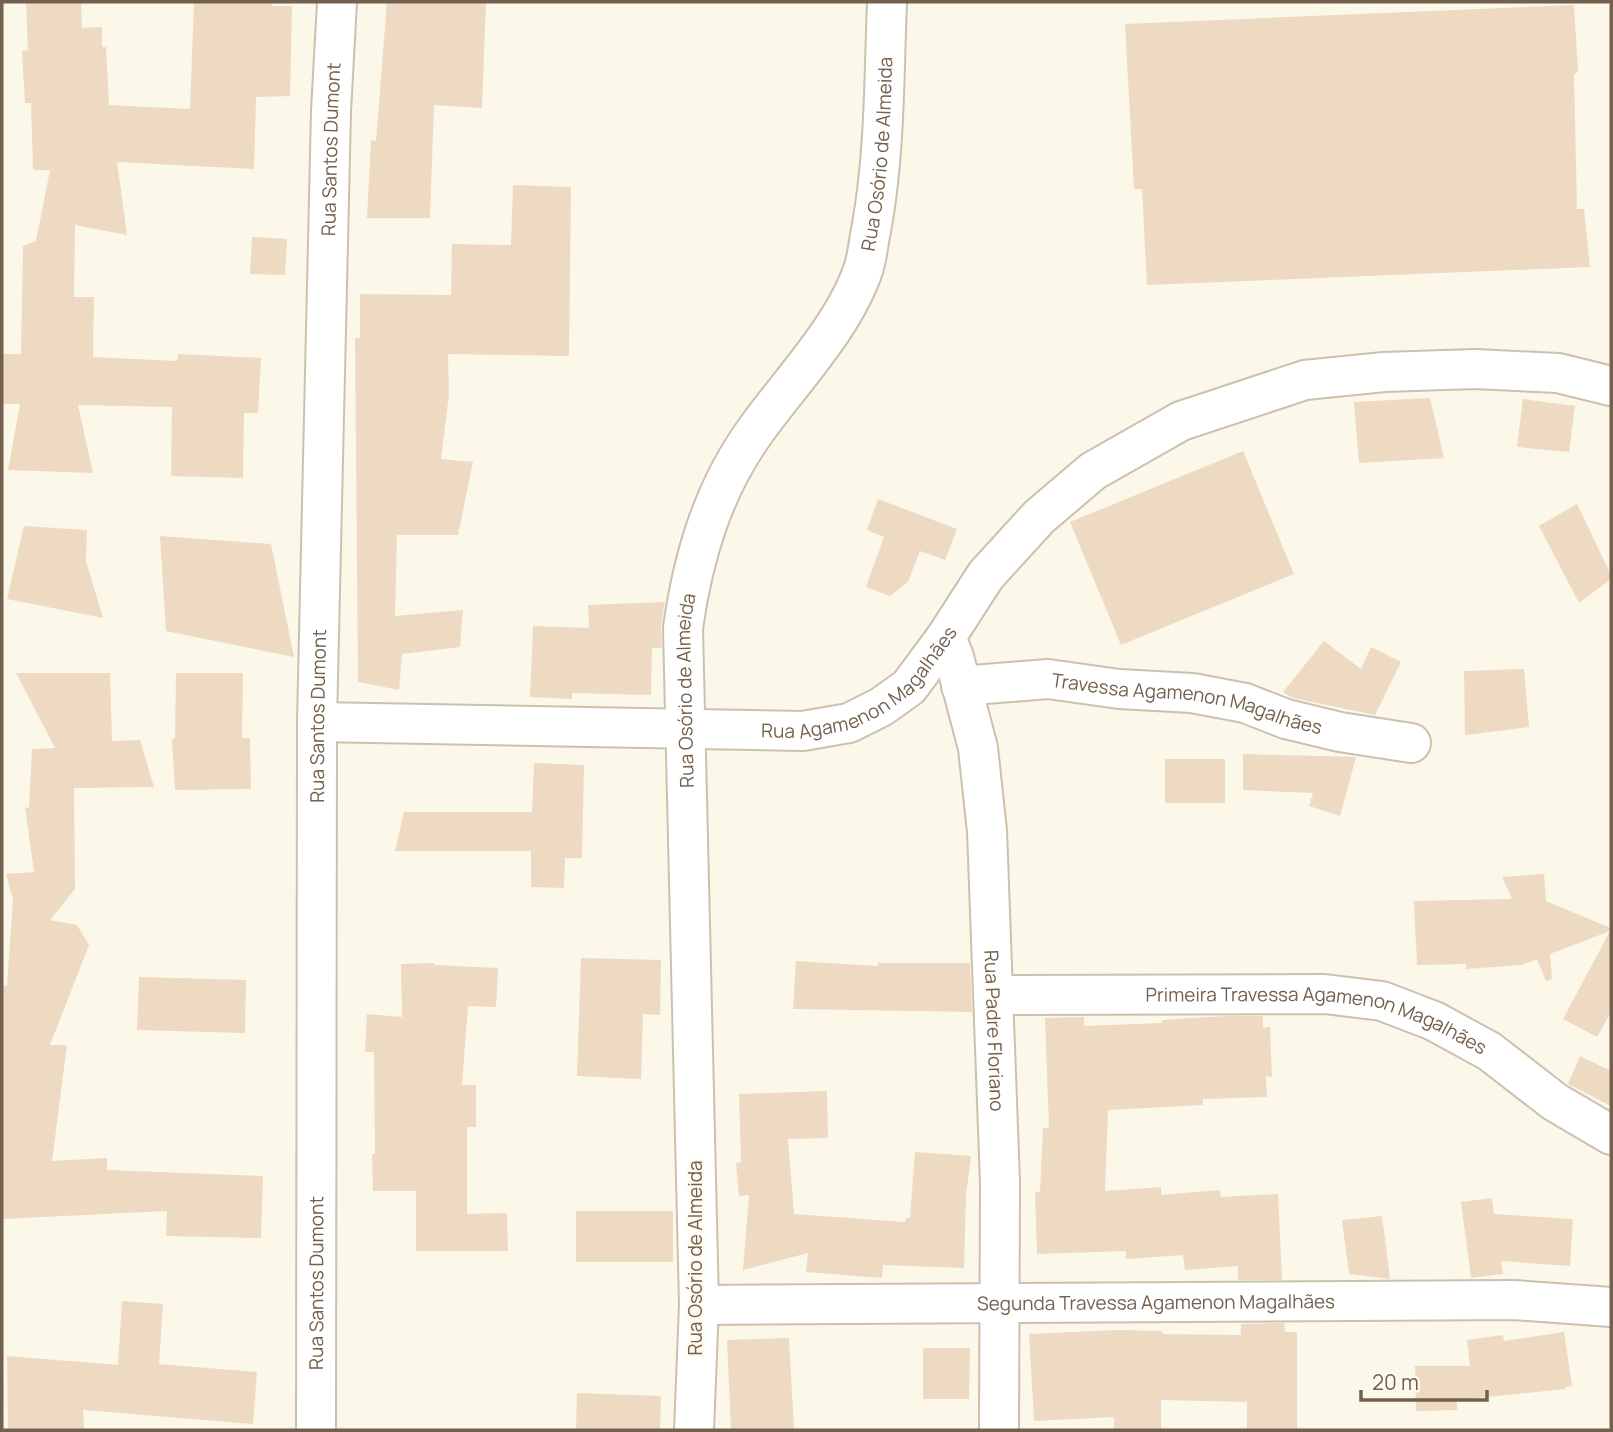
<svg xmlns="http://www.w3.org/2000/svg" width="1613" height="1432" viewBox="0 0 1613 1432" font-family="Manrope,sans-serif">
<rect width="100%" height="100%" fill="#fbf7e9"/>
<path fill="#eedac2" d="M 26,2 L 81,2 L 82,28 L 102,27 L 102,47 L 106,47 L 109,105 L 190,109 L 194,2 L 271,2 L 272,6 L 292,6 L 290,96 L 256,97 L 254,169 L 117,162 L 127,235 L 75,225 L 74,297 L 94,297 L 93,357 L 177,361 L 178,354 L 261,358 L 258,413 L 244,413 L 243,478 L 171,476 L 172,407 L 78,405 L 93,473 L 8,470 L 20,404 L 2,404 L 2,354 L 21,354 L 23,246 L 36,241 L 50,170 L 33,170 L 31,103 L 25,103 L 22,51 L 28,50 Z
M 387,2 L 486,2 L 482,108 L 434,105 L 430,218 L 367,218 L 371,140 L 376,141 Z
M 1574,5 L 1578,71 L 1574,75 L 1577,209 L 1584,209 L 1590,267 L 1147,285 L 1142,189 L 1134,189 L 1125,24 Z
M 513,185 L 571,187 L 569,356 L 448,354 L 449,395 L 441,459 L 473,462 L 458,535 L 397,535 L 395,616 L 463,610 L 460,647 L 402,654 L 399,690 L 358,682 L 355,338 L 360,338 L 360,294 L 451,295 L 452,244 L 511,245 Z
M 252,237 L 287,239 L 285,275 L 250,274 Z
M 1430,398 L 1444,458 L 1359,463 L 1354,402 Z
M 1523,399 L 1575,406 L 1569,452 L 1517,447 Z
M 1243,451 L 1294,574 L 1121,645 L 1070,522 Z
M 878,499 L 957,529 L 945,560 L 920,551 L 908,582 L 890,596 L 866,587 L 884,537 L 867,530 Z
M 1577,504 L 1611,575 L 1611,579 L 1579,603 L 1539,526 Z
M 24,526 L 87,530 L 86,561 L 103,618 L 7,599 Z
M 160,536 L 271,544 L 294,657 L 166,631 Z
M 665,602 L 661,625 L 662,648 L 652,648 L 651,695 L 572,693 L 572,699 L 530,697 L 533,626 L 589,628 L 588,605 Z
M 1324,641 L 1361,669 L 1371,647 L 1401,662 L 1375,715 L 1293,698 L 1283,692 Z
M 1524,669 L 1529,727 L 1465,735 L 1464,671 Z
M 16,673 L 110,673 L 112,741 L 140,740 L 154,787 L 74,788 L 75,889 L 50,920 L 77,925 L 89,945 L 50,1045 L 67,1045 L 52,1161 L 107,1158 L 107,1170 L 263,1176 L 261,1238 L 166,1236 L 167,1211 L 2,1219 L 2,985 L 7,986 L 13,899 L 6,874 L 34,872 L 25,807 L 29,808 L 32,749 L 55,748 Z
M 176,673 L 243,673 L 242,738 L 250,738 L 251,789 L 175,790 L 172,739 L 175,739 Z
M 1243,754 L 1356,757 L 1340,816 L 1309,806 L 1313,793 L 1243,790 Z
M 1165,759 L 1225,759 L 1225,803 L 1165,803 Z
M 534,763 L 584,765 L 582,858 L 565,858 L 564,888 L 531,887 L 531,851 L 395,851 L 404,812 L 532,812 Z
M 1544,874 L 1546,901 L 1611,928 L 1611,1012 L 1597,1037 L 1563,1019 L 1610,931 L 1550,954 L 1552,979 L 1546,981 L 1537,959 L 1522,965 L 1466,969 L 1466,964 L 1417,965 L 1414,901 L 1512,899 L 1502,877 Z
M 581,958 L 661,960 L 660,1015 L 643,1014 L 641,1079 L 577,1076 Z
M 796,961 L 878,966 L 878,963 L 970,963 L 972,1012 L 793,1009 Z
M 434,963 L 434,965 L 498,968 L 496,1007 L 468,1006 L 462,1085 L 476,1085 L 476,1127 L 467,1127 L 467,1214 L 507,1213 L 508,1251 L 416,1251 L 416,1191 L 373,1191 L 372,1154 L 375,1154 L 374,1052 L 365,1052 L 367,1014 L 402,1017 L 401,964 Z
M 139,977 L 246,980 L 245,1033 L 137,1030 Z
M 1226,1016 L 1263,1016 L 1263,1028 L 1270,1027 L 1272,1077 L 1266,1076 L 1267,1097 L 1203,1099 L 1203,1105 L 1108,1110 L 1105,1191 L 1161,1187 L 1161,1195 L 1220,1190 L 1221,1197 L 1278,1194 L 1282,1280 L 1238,1280 L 1238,1266 L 1185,1270 L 1183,1255 L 1126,1259 L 1126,1251 L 1037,1254 L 1035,1192 L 1040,1192 L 1043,1128 L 1049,1128 L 1045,1018 L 1084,1017 L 1084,1026 L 1162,1023 L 1162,1020 Z
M 1580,1056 L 1611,1071 L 1611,1106 L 1568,1084 Z
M 827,1091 L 828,1138 L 788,1139 L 794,1214 L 905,1222 L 906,1218 L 910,1218 L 915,1152 L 971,1156 L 966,1196 L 964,1268 L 883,1265 L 882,1278 L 806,1272 L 808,1253 L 743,1270 L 749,1195 L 739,1196 L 736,1163 L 741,1162 L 739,1094 Z
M 1492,1198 L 1494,1214 L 1573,1219 L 1570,1266 L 1501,1261 L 1503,1274 L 1471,1278 L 1461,1202 Z
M 576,1211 L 673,1211 L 673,1262 L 576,1262 Z
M 1382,1216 L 1390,1279 L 1349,1274 L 1342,1220 Z
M 122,1301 L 163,1304 L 159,1364 L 257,1372 L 253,1424 L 83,1410 L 84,1430 L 8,1430 L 7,1356 L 118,1365 Z
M 1284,1323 L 1285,1332 L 1297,1332 L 1297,1430 L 1247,1430 L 1247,1402 L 1161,1400 L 1161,1430 L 1114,1430 L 1114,1417 L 1034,1421 L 1029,1334 L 1117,1330 L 1162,1331 L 1162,1334 L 1241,1335 L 1241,1324 Z
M 1564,1332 L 1572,1386 L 1565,1387 L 1565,1389 L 1457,1400 L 1457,1410 L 1416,1411 L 1415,1366 L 1470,1366 L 1467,1340 L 1503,1335 L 1504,1341 Z
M 789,1338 L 794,1430 L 731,1430 L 727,1340 Z
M 923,1348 L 970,1348 L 969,1399 L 923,1399 Z
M 577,1393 L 661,1396 L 660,1430 L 576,1430 Z"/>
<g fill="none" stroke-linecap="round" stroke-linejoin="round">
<defs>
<g id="street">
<path id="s1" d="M 946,637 L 954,657 L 978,748 L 987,831 L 1000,1183 L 999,1430"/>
<path id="s2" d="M 961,686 L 1048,679 L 1119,689 L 1192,693 L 1245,703 L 1286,719 L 1340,732 L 1411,743"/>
<path id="s3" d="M 317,722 L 803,731 L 849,723 L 881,707 L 909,687 L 946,637 L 986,575 L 1039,517 L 1093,471 L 1181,421 L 1305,380 L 1384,372 L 1475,369 L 1558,373 L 1611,386"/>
<path id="s4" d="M 994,995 L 1325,994 L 1382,1001 L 1434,1021 L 1489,1051 L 1555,1102 L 1611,1135"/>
<path id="s5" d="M 699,1305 L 1514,1300 L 1611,1307"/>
<path id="s6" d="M 316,1430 L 317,722 L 331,111 L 337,2"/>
<path id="s7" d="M 694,1430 L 699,1305 L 683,628 C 693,557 713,489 756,430 C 791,381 845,326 864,267 C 868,253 869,238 872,225 C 885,151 884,76 887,2"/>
</g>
</defs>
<use href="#street" stroke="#ccc0af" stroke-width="42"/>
<use href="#street" stroke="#fff" stroke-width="38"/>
</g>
<g text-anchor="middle" stroke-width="5" stroke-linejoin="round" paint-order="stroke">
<g font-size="19" fill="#73614e" stroke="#fefaef">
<text dy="7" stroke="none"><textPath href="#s6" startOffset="1281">Rua Santos Dumont</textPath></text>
<text dy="7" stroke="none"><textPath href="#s7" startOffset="1326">Rua Osório de Almeida</textPath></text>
<text dy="7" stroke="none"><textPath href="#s3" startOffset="560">Rua Agamenon Magalhães</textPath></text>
<text dy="7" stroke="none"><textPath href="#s7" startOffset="740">Rua Osório de Almeida</textPath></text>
<text dy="7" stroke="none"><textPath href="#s2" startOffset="229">Travessa Agamenon Magalhães</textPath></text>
<text dy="7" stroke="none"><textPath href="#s6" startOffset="714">Rua Santos Dumont</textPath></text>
<text dy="7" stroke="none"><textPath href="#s4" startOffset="327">Primeira Travessa Agamenon Magalhães</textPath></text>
<text dy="7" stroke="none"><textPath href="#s1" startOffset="399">Rua Padre Floriano</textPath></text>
<text transform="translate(695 1258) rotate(-90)" y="7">Rua Osório de Almeida</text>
<text dy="7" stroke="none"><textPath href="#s6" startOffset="147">Rua Santos Dumont</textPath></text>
<text dy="7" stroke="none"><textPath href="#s5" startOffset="457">Segunda Travessa Agamenon Magalhães</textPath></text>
</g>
</g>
<rect width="1613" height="1432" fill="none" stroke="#73614e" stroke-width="7"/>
<path d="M1361 1390v10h126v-10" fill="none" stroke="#73614e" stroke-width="3.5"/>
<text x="1372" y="1390" font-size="21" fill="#73614e" stroke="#fefaef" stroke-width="5" paint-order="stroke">20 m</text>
</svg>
